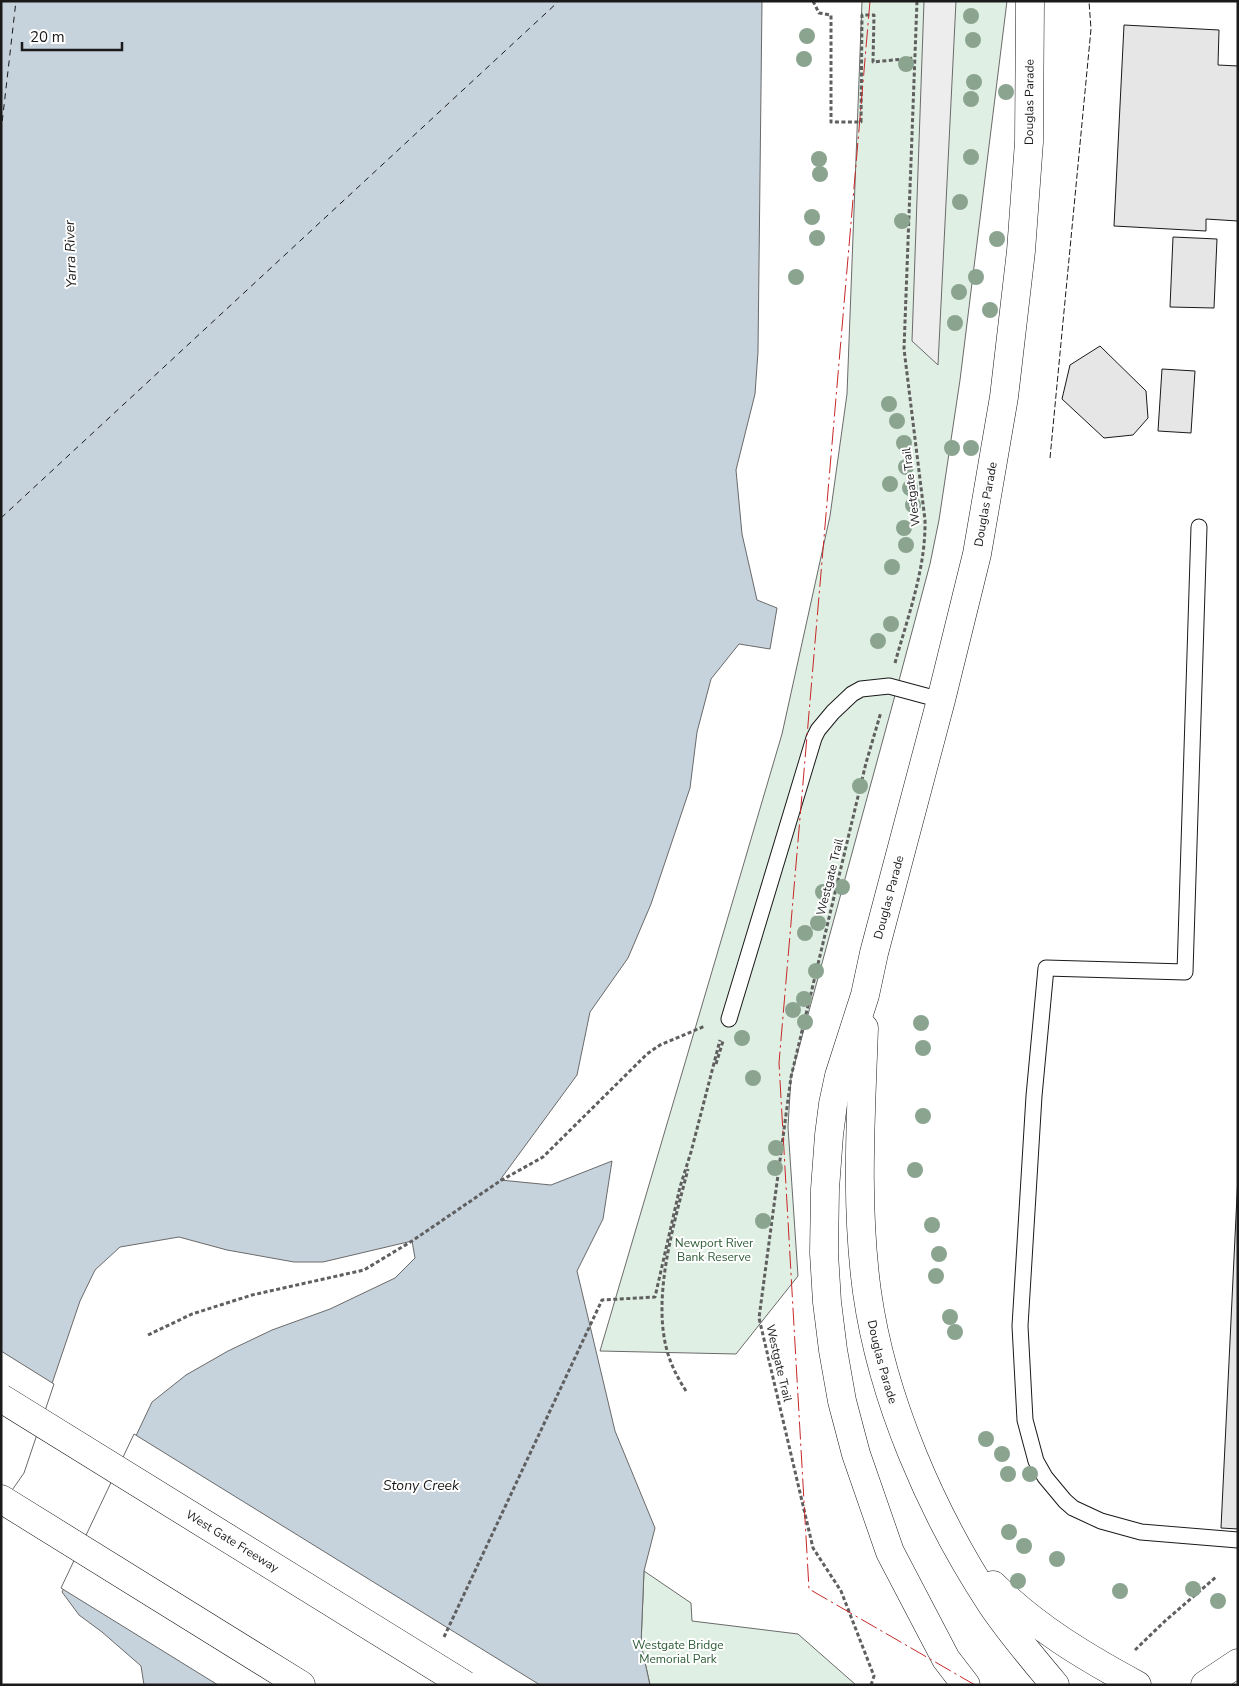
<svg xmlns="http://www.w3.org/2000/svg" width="1239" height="1686" viewBox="0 0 1239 1686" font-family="'Nunito Sans',sans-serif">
<rect width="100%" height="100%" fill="#fff"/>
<path fill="#e0efe3" stroke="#6a6a6a" d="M 862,1 L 1007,1 L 960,380 L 939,520 L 930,564 L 897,688 L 791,1077 L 788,1127 L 798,1276 L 736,1354 L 600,1351 L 782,734 L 830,516 L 847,394 Z
M 644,1571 L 691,1603 L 692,1621 L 798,1634 L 856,1685 L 650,1685 L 641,1644 Z"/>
<path fill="#ededed" stroke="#6a6a6a" d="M 924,1 L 956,1 L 938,365 L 912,341 Z"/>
<path fill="#c6d2dc" stroke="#6a6a6a" d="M 1,1 L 762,1 L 758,352 L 755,394 L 736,470 L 742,534 L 757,600 L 777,608 L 770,649 L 739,644 L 711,679 L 697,732 L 690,788 L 651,904 L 628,958 L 590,1012 L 577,1075 L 500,1180 L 551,1185 L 612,1161 L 603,1219 L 577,1271 L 615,1431 L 655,1528 L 644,1571 L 641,1644 L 650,1685 L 144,1685 L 141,1666 L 102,1632 L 79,1615 L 62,1592 L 152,1402 L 186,1375 L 228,1351 L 272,1330 L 330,1309 L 395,1278 L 415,1258 L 412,1241 L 323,1262 L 294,1262 L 227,1250 L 179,1237 L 120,1247 L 95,1270 L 80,1301 L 22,1472 L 1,1504 Z"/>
<path fill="#fff" stroke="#6a6a6a" d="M 1,1351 L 54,1384 L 24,1473 L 1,1506 Z
M 134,1434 L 540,1685 L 218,1685 L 61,1588 Z"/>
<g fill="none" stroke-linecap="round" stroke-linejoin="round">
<path stroke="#1a1a1a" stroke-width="1" stroke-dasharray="6 5" stroke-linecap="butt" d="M 1,132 L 16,1
M 1,518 L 559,1"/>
</g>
<path fill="#e6e6e6" stroke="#1a1a1a" d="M 1124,25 L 1219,30 L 1218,65 L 1238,66 L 1238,221 L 1206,219 L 1206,231 L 1114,226 Z
M 1173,237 L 1217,239 L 1214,308 L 1170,307 Z
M 1100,346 L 1146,391 L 1148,418 L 1133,435 L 1104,438 L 1062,399 L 1070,365 Z
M 1162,369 L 1195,371 L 1191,433 L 1158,431 Z
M 1238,1175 L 1238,1529 L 1221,1528 Z"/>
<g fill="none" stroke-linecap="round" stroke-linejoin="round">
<defs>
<path id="lane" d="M 1199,527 L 1185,972 L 1046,968 L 1034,1096 L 1020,1326 L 1025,1420 L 1036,1461 L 1045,1477 L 1065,1501 L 1073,1508 L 1101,1521 L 1141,1532 L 1238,1540
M 729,1019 L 814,738 L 818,730 L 833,712 L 852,694 L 861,689 L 889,686 L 941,700"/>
<g id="primary">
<path id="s1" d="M 864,1028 C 861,1116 855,1204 867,1292 C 882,1399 932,1514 992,1605 C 1011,1633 1033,1659 1055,1685"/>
<path d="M 993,1585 C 1035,1627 1085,1657 1137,1685"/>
<path id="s2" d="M 966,1685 L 946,1659 L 890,1552 L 856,1454 L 842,1401 L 833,1350 L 827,1302 L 824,1253 L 825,1189 L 829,1135 L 833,1104 L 839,1076 L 865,995 L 874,953 L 941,700 L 977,554 L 1004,397 L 1021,251 L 1029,142 L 1030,1"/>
<path d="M 1205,1685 L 1238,1663"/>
</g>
<path id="highway" d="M 1,1499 L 301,1685"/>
</defs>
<use href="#lane" stroke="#1a1a1a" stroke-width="17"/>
<use href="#primary" stroke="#1a1a1a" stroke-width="29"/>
<use href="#highway" stroke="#1a1a1a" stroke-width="29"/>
<path stroke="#5f5f5f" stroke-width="3" stroke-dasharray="4 2.5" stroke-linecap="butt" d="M 813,1 L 819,13 L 831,15 L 831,122 L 861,122 L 862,15 L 874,15 L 873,62 L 914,58
M 895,663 C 908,616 926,568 925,520 L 904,349 L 917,1
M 716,1064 L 723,1041
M 148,1335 L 192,1314 L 252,1295 L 364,1270 L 412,1241 L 500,1181 L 543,1157 L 647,1054 L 660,1045 L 705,1026
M 686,1391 C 679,1380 673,1369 669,1357 C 650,1301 674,1224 688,1169
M 444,1637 L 602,1300 L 655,1297 L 680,1187 L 691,1152 L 720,1040
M 1135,1650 L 1165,1621 L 1216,1577
M 871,1685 L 874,1676 L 841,1591 L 813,1548 L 759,1318 L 791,1077 L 866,763 L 881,712"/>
<use href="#lane" stroke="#fff" stroke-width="15"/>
<use href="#primary" stroke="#fff" stroke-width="28"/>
<use href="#highway" stroke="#fff" stroke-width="28"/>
<defs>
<g id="highway-bridge">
<path id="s3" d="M 1,1398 L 465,1685"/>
</g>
</defs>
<use href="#highway-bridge" stroke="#1a1a1a" stroke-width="29" stroke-linecap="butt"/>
<use href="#highway-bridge" stroke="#fff" stroke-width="28"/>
<path stroke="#1a1a1a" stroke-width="1" stroke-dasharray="6 2.5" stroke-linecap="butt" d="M 1050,458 L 1091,29 L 1089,1"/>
<path stroke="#c62828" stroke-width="1" stroke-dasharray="18 4 2.5 4" stroke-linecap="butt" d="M 870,1 L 779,1063 L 809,1589 L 975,1685"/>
</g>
<g fill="#8aa48f">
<circle cx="971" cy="16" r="8"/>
<circle cx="807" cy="36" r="8"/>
<circle cx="973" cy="40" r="8"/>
<circle cx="804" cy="59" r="8"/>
<circle cx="906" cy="64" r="8"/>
<circle cx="974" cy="82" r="8"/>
<circle cx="1006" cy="92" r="8"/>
<circle cx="971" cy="99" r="8"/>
<circle cx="971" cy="157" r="8"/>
<circle cx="819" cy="159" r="8"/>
<circle cx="820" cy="174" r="8"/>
<circle cx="960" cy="202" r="8"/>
<circle cx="812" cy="217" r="8"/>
<circle cx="902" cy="221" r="8"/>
<circle cx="817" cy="238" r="8"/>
<circle cx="997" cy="239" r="8"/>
<circle cx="796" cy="277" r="8"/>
<circle cx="976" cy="277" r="8"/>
<circle cx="959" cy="292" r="8"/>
<circle cx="990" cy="310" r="8"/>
<circle cx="955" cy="323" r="8"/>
<circle cx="889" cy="404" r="8"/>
<circle cx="897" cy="421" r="8"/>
<circle cx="904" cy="443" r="8"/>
<circle cx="952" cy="448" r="8"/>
<circle cx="971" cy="448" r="8"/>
<circle cx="906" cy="467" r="8"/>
<circle cx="890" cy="484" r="8"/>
<circle cx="910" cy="488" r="8"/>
<circle cx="913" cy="505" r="8"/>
<circle cx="904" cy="528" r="8"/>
<circle cx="906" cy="545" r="8"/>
<circle cx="892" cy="567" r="8"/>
<circle cx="891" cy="624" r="8"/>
<circle cx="878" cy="641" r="8"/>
<circle cx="860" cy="786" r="8"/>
<circle cx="842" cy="887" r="8"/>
<circle cx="823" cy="892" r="8"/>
<circle cx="818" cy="923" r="8"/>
<circle cx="805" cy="933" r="8"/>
<circle cx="816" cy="971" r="8"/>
<circle cx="804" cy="999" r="8"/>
<circle cx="793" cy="1010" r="8"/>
<circle cx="805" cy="1022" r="8"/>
<circle cx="921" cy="1023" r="8"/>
<circle cx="742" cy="1038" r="8"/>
<circle cx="923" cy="1048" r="8"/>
<circle cx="753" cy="1078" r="8"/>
<circle cx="923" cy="1116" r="8"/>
<circle cx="776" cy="1148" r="8"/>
<circle cx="775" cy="1168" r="8"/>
<circle cx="915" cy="1170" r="8"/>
<circle cx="763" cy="1221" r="8"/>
<circle cx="932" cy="1225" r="8"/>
<circle cx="939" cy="1254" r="8"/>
<circle cx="936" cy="1276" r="8"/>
<circle cx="950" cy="1317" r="8"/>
<circle cx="955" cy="1332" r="8"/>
<circle cx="986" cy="1439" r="8"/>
<circle cx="1002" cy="1454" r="8"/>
<circle cx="1008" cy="1474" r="8"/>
<circle cx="1030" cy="1474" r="8"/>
<circle cx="1009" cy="1532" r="8"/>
<circle cx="1024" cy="1546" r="8"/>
<circle cx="1057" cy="1559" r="8"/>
<circle cx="1018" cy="1581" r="8"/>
<circle cx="1193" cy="1589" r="8"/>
<circle cx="1120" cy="1591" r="8"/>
<circle cx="1218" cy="1601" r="8"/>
</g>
<g text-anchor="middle" stroke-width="4" stroke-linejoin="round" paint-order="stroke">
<g font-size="12" fill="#1a1a1a" stroke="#fff">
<text dy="4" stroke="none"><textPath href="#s2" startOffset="1635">Douglas Parade</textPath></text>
<text transform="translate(911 487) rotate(-97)" y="4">Westgate Trail</text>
<text dy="4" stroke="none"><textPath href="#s2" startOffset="1230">Douglas Parade</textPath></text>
<text transform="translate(830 877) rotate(-76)" y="4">Westgate Trail</text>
<text dy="4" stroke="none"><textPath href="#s2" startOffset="825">Douglas Parade</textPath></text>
<text dy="4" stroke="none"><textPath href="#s1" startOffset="336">Douglas Parade</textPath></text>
<text transform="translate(779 1363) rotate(77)" y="4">Westgate Trail</text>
<text dy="4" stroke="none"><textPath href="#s3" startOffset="272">West Gate Freeway</textPath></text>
</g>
<g font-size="12" fill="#2b5a34" stroke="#fff">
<text x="714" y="1247">Newport River<tspan x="714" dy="14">Bank Reserve</tspan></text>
<text x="678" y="1649">Westgate Bridge<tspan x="678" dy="14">Memorial Park</tspan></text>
</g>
<g font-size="14" font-style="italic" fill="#1a1a1a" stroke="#fff">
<text transform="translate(70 254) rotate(-92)" y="5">Yarra River</text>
<text x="421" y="1490">Stony Creek</text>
</g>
</g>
<rect width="1239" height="1686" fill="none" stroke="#1a1a1a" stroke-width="5"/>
<path d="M22 42v8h100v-8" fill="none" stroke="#1a1a1a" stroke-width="2.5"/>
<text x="30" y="42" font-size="15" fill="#1a1a1a" stroke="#ffffff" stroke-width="4" paint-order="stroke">20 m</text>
</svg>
